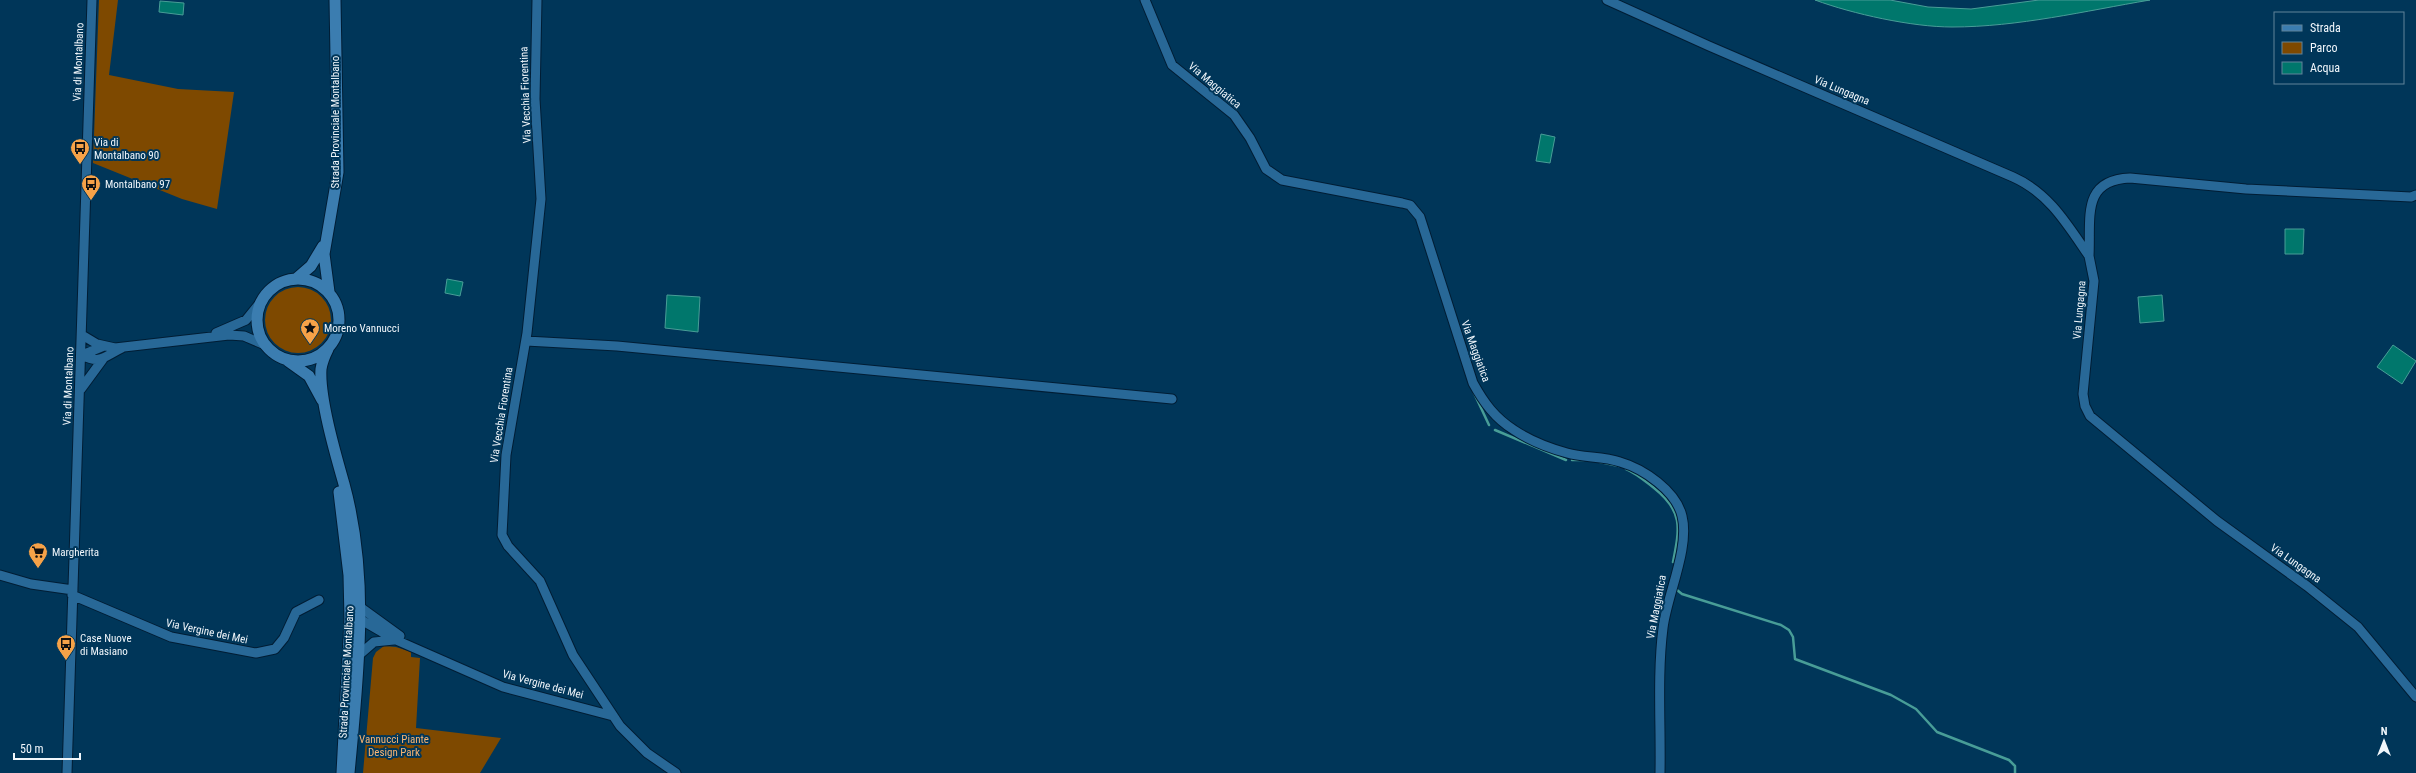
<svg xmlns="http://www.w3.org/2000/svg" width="2416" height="773" viewBox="0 0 2416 773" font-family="'Roboto Condensed',sans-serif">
<rect width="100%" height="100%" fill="#003659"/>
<path fill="#7e4900" d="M 99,0 L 118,0 L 109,75 L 178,89 L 234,92 L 217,209 L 182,199 L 93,163 Z
M265 320a33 33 0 1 1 66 0a33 33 0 1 1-66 0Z
M 384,646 L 396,647 L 411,652 L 411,657 L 420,658 L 416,728 L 501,738 L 480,773 L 363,773 L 373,658 L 376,652 Z"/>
<path fill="#00776c" stroke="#489d97" d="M 1815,0 L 1890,0 L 1928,7 L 1971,9 L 2039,0 L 2150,0 C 2085,11 2018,27 1952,27 C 1912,27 1853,14 1815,0 Z
M 160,1 L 184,3 L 183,15 L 159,12 Z
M 1541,134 L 1555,137 L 1550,163 L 1536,161 Z
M 2285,229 L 2304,229 L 2303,254 L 2285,254 Z
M 447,279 L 463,282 L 460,296 L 445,293 Z
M 667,295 L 700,297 L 698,332 L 665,328 Z
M 2162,295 L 2164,321 L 2140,323 L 2138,297 Z
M 2393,345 L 2416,361 L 2402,384 L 2377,367 Z"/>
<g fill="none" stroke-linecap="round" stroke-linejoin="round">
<path stroke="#489d97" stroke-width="2.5" d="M 1474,393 L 1489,425
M 1495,430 L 1566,460
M 1572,460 L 1584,460
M 1600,462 L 1619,466
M 1626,469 C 1636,473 1645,481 1654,488 C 1683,511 1680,527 1673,562
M 1677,590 L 1682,594 L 1781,625 L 1789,630 L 1793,637 L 1795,659 L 1891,695 L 1916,709 L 1937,732 L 2009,760 L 2015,766 L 2015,773"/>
<defs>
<path id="minor" d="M 537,0 L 535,99 L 541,199 L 527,333 L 506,455 L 502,535 L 508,546 L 540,581 L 573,655 L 620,726 L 647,753 L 676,773
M 1145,0 L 1172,65 L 1234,115 L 1250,138 L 1266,169 L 1282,180 L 1402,203 L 1410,205 L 1420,217 L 1473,383 C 1484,403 1495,418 1514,430 C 1529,440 1549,448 1567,453 C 1584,458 1603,456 1620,462 C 1644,469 1676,491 1682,516 C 1690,548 1667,595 1663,628 C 1657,676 1661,725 1660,773
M 1607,0 L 1709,46 L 2013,177 C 2049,193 2067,224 2089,256 L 2094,281 L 2083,394 L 2085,406 L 2090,416 L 2217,521 L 2307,586 L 2358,627 L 2416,697
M 2089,256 C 2091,218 2081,180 2130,178 L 2246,189 L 2411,197 L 2416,195
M 216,333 L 246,320 L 263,299
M 82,335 L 97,344 L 115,348 L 229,335 L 244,336 L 265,345
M 526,341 L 617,346 L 1172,399
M 82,355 C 100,365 105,356 122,348
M 82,355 L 104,346
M 81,389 L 103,359
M 0,575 L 31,584 L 73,590
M 72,595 L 171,637 L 256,653 L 275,649 L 284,638 L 296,612 L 319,600
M 360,607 L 400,636
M 356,617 L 396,640 L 503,687 L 613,716
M 359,655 L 374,642 L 394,640
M 67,773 L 92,0"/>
<path id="major" d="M257 320a41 41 0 1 1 82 0a41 41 0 1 1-82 0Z
M 296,279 L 311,266 L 323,246
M 329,292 L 324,254 L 338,172 L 335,0
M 328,349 C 325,355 322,362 321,369 C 319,398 336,456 344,484 C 370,579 358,677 349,773
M 288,361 L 309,376 L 322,400
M 339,492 L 349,575 L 350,619 L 342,773"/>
</defs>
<use href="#minor" stroke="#001d34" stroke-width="11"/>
<use href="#major" stroke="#001d34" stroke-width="13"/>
<use href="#minor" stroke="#286897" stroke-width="9"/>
<use href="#major" stroke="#3b7db0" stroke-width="11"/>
</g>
<defs>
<symbol id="bus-pin" viewBox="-11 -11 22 30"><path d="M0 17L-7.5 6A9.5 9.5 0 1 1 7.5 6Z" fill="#f6a248" stroke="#003659"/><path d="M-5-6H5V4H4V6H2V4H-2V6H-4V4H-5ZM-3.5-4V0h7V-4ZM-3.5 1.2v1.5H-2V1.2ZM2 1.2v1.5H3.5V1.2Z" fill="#111"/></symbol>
<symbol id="sight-pin" viewBox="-11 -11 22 30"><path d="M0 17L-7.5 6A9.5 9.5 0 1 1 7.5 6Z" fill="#f6a248" stroke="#003659"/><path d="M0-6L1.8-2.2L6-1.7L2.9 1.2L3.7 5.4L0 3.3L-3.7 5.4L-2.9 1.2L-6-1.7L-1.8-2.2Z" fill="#111"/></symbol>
<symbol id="supermarket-pin" viewBox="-11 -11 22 30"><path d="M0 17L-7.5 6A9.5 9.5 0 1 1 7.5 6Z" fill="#f6a248" stroke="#003659"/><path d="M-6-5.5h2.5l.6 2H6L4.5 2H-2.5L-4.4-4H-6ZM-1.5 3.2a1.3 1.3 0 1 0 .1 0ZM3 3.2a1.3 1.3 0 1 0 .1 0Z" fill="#111"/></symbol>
</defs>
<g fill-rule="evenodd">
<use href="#bus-pin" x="69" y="137" width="22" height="30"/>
<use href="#bus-pin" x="80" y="173" width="22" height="30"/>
<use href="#sight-pin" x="299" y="317" width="22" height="30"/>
<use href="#supermarket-pin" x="27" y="541" width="22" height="30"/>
<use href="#bus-pin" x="55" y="633" width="22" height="30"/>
</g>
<g text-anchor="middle" stroke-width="4" stroke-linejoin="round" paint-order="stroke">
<g font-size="11" fill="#f0f6fb" stroke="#003659">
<text transform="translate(78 62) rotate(-88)" y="4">Via di Montalbano</text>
<text transform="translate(1215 85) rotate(40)" y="4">Via Maggiatica</text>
<text transform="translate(1842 90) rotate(23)" y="4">Via Lungagna</text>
<text transform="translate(525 95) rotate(-92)" y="4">Via Vecchia Fiorentina</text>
<text transform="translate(335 122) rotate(-90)" y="4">Strada Provinciale Montalbano</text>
<text transform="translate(2079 310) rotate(-85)" y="4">Via Lungagna</text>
<text transform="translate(1476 351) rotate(70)" y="4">Via Maggiatica</text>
<text transform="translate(68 386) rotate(-88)" y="4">Via di Montalbano</text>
<text transform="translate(501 415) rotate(-81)" y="4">Via Vecchia Fiorentina</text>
<text transform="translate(2296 563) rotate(35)" y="4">Via Lungagna</text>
<text transform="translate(1656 607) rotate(-79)" y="4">Via Maggiatica</text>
<text transform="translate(207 631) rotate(12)" y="4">Via Vergine dei Mei</text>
<text transform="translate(346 672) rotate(-87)" y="4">Strada Provinciale Montalbano</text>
<text transform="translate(543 684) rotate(15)" y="4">Via Vergine dei Mei</text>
</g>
<g font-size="11" fill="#f0f6fb" stroke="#003659" text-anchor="start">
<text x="94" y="146">Via di<tspan x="94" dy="13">Montalbano 90</tspan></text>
<text x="105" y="188">Montalbano 97</text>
<text x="324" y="332">Moreno Vannucci</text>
<text x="52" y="556">Margherita</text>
<text x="80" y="642">Case Nuove<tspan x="80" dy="13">di Masiano</tspan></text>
</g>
<g font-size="11" fill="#f9b573" stroke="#003659">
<text x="394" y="743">Vannucci Piante<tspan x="394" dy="13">Design Park</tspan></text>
</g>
</g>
<rect x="2274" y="12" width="130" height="72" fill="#003659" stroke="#60839a"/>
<rect x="2282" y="25" width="20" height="6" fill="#3b7db0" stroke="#60839a"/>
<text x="2310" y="32" font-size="12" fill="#f0f6fb">Strada</text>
<rect x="2282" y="42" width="20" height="12" fill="#7e4900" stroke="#60839a"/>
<text x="2310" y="52" font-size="12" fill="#f0f6fb">Parco</text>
<rect x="2282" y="62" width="20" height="12" fill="#00776c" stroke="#60839a"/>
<text x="2310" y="72" font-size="12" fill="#f0f6fb">Acqua</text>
<g transform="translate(2384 741)" stroke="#003659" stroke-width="3" paint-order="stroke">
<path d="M0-3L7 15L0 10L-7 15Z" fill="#f0f6fb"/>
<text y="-6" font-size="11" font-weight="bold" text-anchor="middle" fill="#f0f6fb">N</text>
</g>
<path d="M14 753v6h66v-6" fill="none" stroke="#f0f6fb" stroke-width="2"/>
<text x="20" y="753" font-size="12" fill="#f0f6fb" stroke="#003659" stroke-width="3" paint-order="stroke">50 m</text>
</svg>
